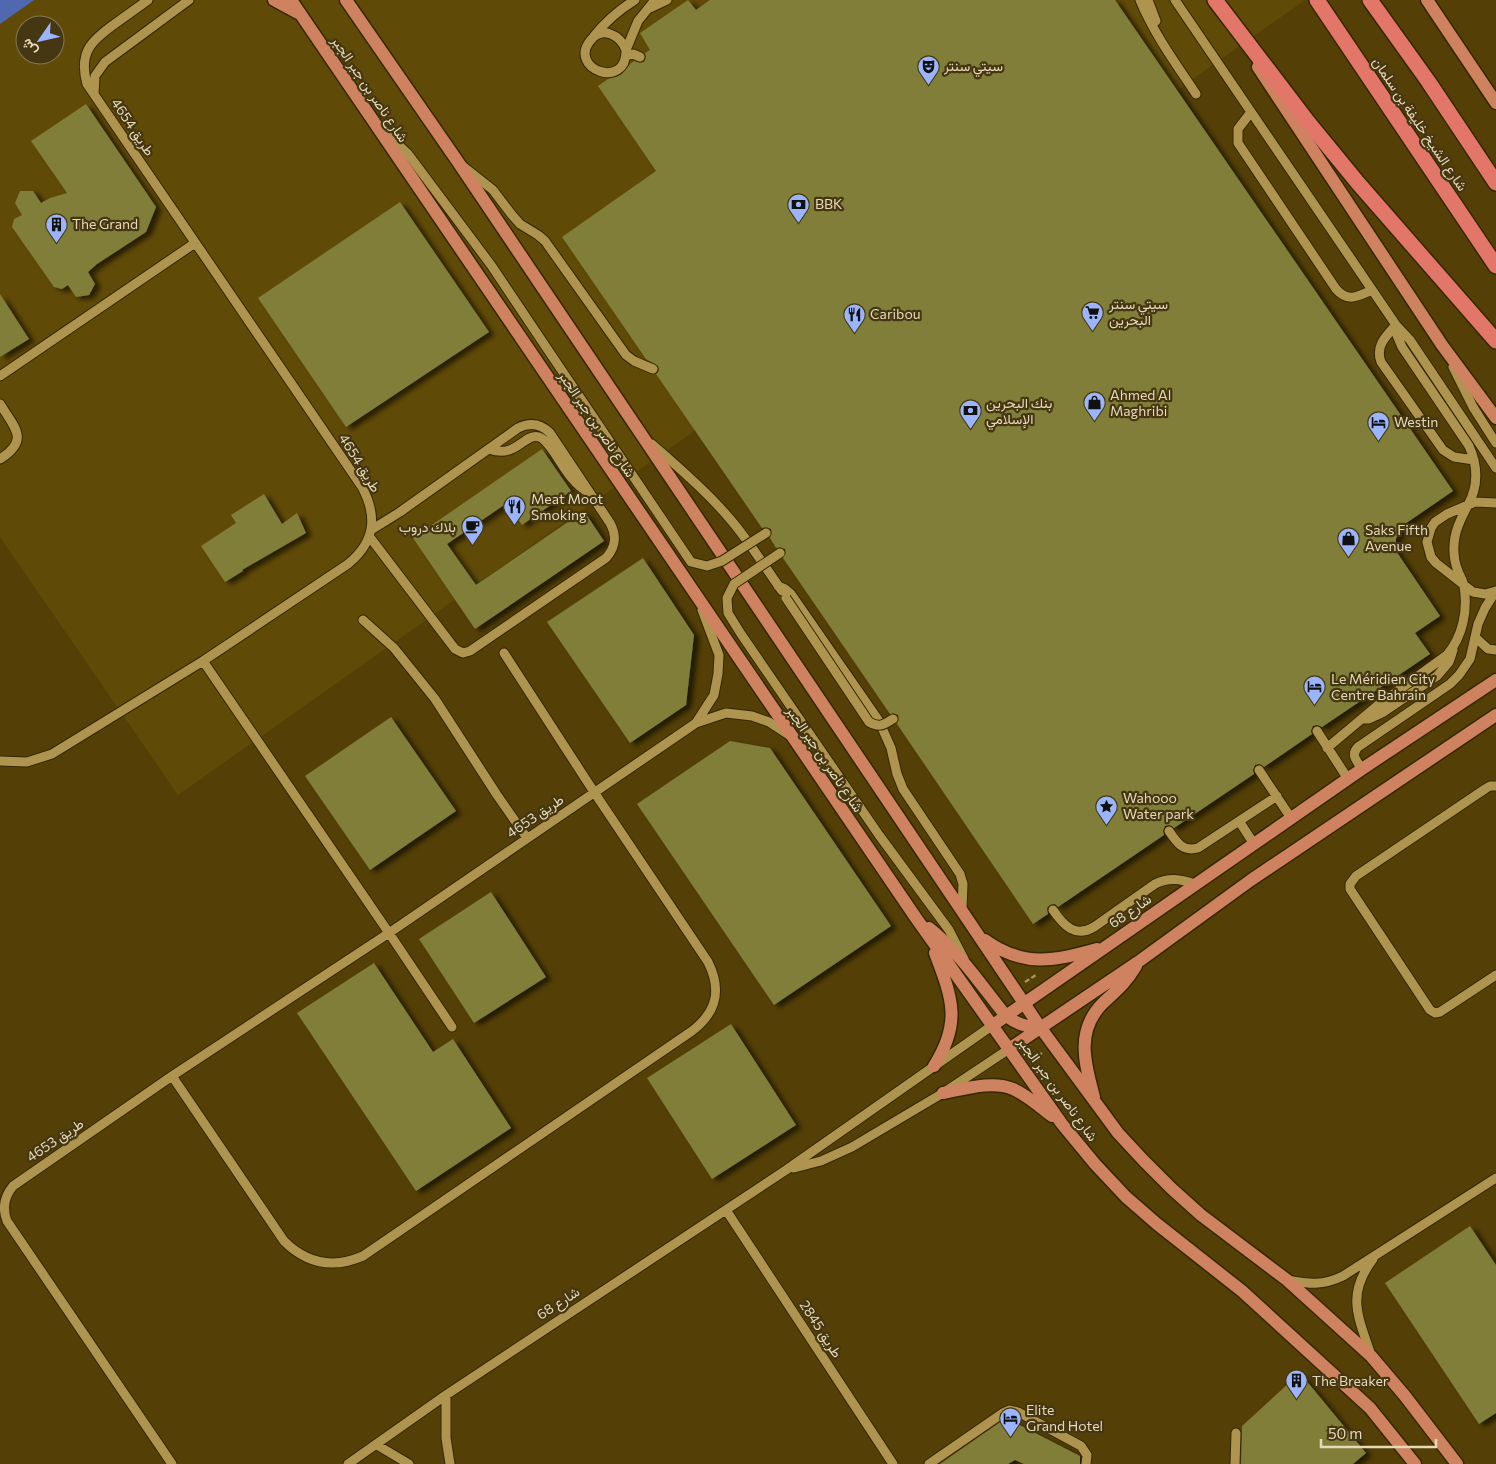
<svg xmlns="http://www.w3.org/2000/svg" width="1496" height="1464" viewBox="0 0 1496 1464" font-family="Commissioner,Vazirmatn,sans-serif">
<defs>
<filter id="shadow"><feDropShadow dx="5.5" dy="3" stdDeviation="2.5" flood-color="#0009"/></filter>
</defs>
<rect width="100%" height="100%" fill="#544006"/>
<path fill="#604a07" fill-rule="evenodd" d="M 0,0 L 1305,0 L 178,795 L 0,537 ZM 25,25 L 55,25 L 55,55 L 25,55 Z"/>
<path fill="#4f68af" d="M 0,0 L 34,0 L 0,24 Z"/>
<path fill="#807e37" filter="url(#shadow)" d="M 688,0 L 696,10 L 710,0 L 1115,0 L 1453,491 L 1402,526 L 1396,539 L 1396,551 L 1440,616 L 1415,633 L 1430,654 L 1322,727 L 1317,725 L 1313,726 L 1311,731 L 1312,734 L 1264,767 L 1259,764 L 1255,765 L 1253,770 L 1254,774 L 1174,828 L 1169,825 L 1165,826 L 1163,831 L 1164,835 L 1058,907 L 1055,904 L 1050,905 L 1047,908 L 1048,914 L 1033,924 L 897,724 L 899,719 L 898,715 L 893,713 L 890,714 L 783,558 L 786,553 L 785,549 L 780,547 L 776,548 L 770,538 L 772,533 L 771,529 L 766,527 L 762,528 L 656,374 L 659,371 L 658,366 L 646,359 L 562,237 L 656,171 L 598,86 L 608,79 L 622,74 L 630,64 L 634,61 L 640,63 L 644,62 L 646,57 L 645,53 L 650,50 L 640,33 Z
M 86,104 L 156,207 L 146,232 L 97,264 L 88,272 L 95,284 L 89,295 L 76,297 L 68,285 L 62,289 L 54,287 L 12,227 L 14,219 L 22,215 L 15,203 L 20,191 L 33,191 L 41,203 L 50,198 L 67,193 L 31,141 Z
M 400,202 L 489,332 L 346,427 L 258,298 Z
M 0,294 L 29,339 L 0,357 Z
M 542,449 L 571,491 L 522,525 L 507,503 L 447,544 L 476,585 L 584,511 L 604,541 L 475,629 L 413,538 Z
M 264,494 L 282,524 L 297,513 L 306,533 L 242,570 L 243,571 L 225,582 L 201,546 L 236,523 L 231,515 Z
M 643,558 L 694,635 L 686,705 L 630,743 L 547,622 Z
M 391,717 L 456,811 L 370,870 L 305,776 Z
M 730,741 L 770,748 L 891,926 L 774,1005 L 637,804 Z
M 491,892 L 546,977 L 474,1023 L 419,939 Z
M 374,963 L 433,1052 L 453,1039 L 511,1128 L 416,1191 L 297,1013 Z
M 731,1024 L 796,1125 L 712,1179 L 647,1078 Z
M 1470,1226 L 1496,1265 L 1496,1413 L 1479,1424 L 1385,1283 Z
M 1300,1373 L 1366,1453 L 1353,1464 L 1241,1464 L 1242,1426 Z
M 1006,1418 L 1080,1456 L 1080,1464 L 1024,1464 L 1015,1460 L 1008,1464 L 940,1464 Z"/>
<g fill="none" stroke-linecap="round" stroke-linejoin="round">
<defs>
<path id="minor" d="M 1140,0 C 1154,34 1176,64 1196,94
M 1148,0 L 1156,21
M 1175,0 L 1396,325 L 1410,340 L 1496,468
M 650,8 L 667,0
M 594,36 C 606,21 619,10 635,0
M 626,50 C 620,35 602,25 590,41 C 568,69 627,91 626,50 L 638,21 L 655,0
M 626,56 L 633,54 L 640,57
M 94,94 L 95,76 L 105,62 L 189,0
M 1251,112 L 1238,129 L 1238,143 L 1336,289 C 1348,303 1358,296 1372,290
M 388,135 L 408,154 L 491,265 L 548,350
M 464,167 L 493,190 L 512,215 L 520,224 L 538,235 L 545,241 L 626,355 L 634,361 L 653,369
M 1396,325 C 1386,336 1375,346 1381,362 L 1443,450 L 1454,457 L 1474,460
M 1453,367 L 1473,407 L 1496,443
M 0,376 L 195,243
M 0,404 C 15,428 30,440 0,459
M 652,444 C 679,468 707,492 730,519 C 749,541 765,567 782,591
M 489,449 C 517,459 523,433 539,437 C 553,441 566,482 588,492
M 1496,503 L 1475,502 L 1447,514 L 1435,522 L 1431,528 L 1427,542 L 1431,557 L 1436,563 L 1473,592 L 1485,594 L 1496,591
M 369,536 L 455,649 L 463,653 L 470,651 L 606,558 C 616,547 617,536 610,523 L 550,433 C 541,424 530,422 518,428 L 400,512 L 371,530
M 778,586 L 785,589 L 791,594 L 879,721 L 891,748 L 897,774 L 903,789 L 960,874 L 963,884 L 962,909
M 363,620 L 394,648 L 435,699 L 497,795 L 527,838
M 1475,637 L 1488,649 L 1496,650
M 203,661 L 389,933 L 452,1027
M 1363,719 L 1369,719 L 1382,713 L 1437,676 L 1449,662 L 1453,650
M 696,723 L 714,695 L 718,674 L 719,655 L 702,610
M 1317,731 L 1348,779
M 1327,748 L 1377,706 L 1447,655 C 1463,636 1468,610 1464,586 C 1463,581 1460,576 1458,571 C 1454,561 1453,548 1455,537 C 1457,525 1463,515 1468,505 C 1479,485 1478,466 1469,446 L 1402,347 L 1396,333 L 1396,325
M 0,761 L 27,762 L 52,754 L 203,661 L 348,564 C 375,542 378,517 362,487 L 87,84 C 78,52 92,40 116,23 C 127,15 137,8 148,0
M 1362,769 C 1357,761 1350,755 1358,747 L 1450,684 L 1459,675 L 1470,659 L 1478,624 L 1485,608 L 1496,591
M 1259,770 L 1291,818
M 1496,786 L 1490,786 L 1485,789 L 1356,876 L 1350,884 L 1350,889 L 1430,1010 L 1435,1013 L 1440,1012 L 1496,975
M 1239,821 L 1254,844
M 1169,831 C 1177,843 1183,852 1198,848 L 1277,796
M 879,835 L 949,930 L 964,959
M 1053,910 C 1064,926 1075,938 1094,927 L 1155,884 C 1169,877 1180,879 1195,884
M 172,1076 L 284,1241 C 307,1264 333,1269 363,1256 L 692,1031 C 717,1012 722,990 708,962 L 594,792 L 504,653
M 794,1168 L 821,1161 L 852,1147 L 943,1093 L 1009,1049
M 726,1210 L 893,1464
M 1287,1280 C 1310,1284 1322,1286 1343,1276 L 1496,1178
M 1371,1355 C 1358,1316 1346,1295 1373,1259
M 446,1395 L 446,1438 L 450,1464
M 377,1445 L 409,1464
M 172,1464 L 7,1221 C 2,1208 4,1197 13,1186 L 172,1076 L 389,933 L 696,723 L 726,713 L 752,716 L 769,722 L 789,735
M 348,1464 L 446,1395 L 786,1170 L 993,1025
M 929,1464 L 1003,1413 L 1010,1410 L 1018,1412 L 1081,1446 L 1087,1455 L 1086,1464
M 1235,1464 L 1236,1433"/>
<path id="major" d="M 274,0 L 298,13
M 291,0 L 916,918 L 1062,1124 L 1095,1164 L 1126,1197 L 1157,1224 L 1242,1291 L 1370,1408 L 1415,1464
M 346,0 L 458,162 L 1040,1027 L 1118,1133 L 1144,1161 L 1172,1189 L 1201,1215 L 1287,1280 L 1371,1356 L 1405,1396 L 1457,1464
M 1427,0 L 1496,103
M 1258,67 L 1442,345 L 1496,418
M 929,928 C 960,953 981,985 1006,1016 C 1017,1024 1026,1027 1040,1027
M 985,940 C 1024,968 1054,961 1097,949
M 993,1025 L 1362,769 L 1496,680
M 1009,1049 L 1138,962 L 1251,880 L 1496,715
M 934,1066 C 962,1022 952,998 935,953
M 943,1093 C 964,1089 993,1080 1013,1089 C 1027,1095 1040,1107 1052,1116
M 1094,1097 C 1085,1064 1075,1031 1103,1003 C 1117,990 1126,983 1136,966"/>
<path id="highway" d="M 1215,0 L 1308,122 L 1358,183 L 1496,341
M 1317,0 L 1496,266
M 1370,0 L 1428,81 L 1496,183"/>
</defs>
<use href="#minor" stroke="#352702" stroke-width="11"/>
<use href="#major" stroke="#352702" stroke-width="15"/>
<use href="#highway" stroke="#352702" stroke-width="18"/>
<path stroke="#a39265" stroke-width="2.5" stroke-dasharray="5 2.5" stroke-linecap="butt" d="M 1025,982 L 1036,975
M 1032,1060 L 1042,1053"/>
<use href="#minor" stroke="#af9450" stroke-width="9"/>
<use href="#major" stroke="#ce825f" stroke-width="12"/>
<use href="#highway" stroke="#e27669" stroke-width="15"/>
<defs>
<path id="minor-bridge" d="M 548,350 L 691,562 L 707,566 L 722,561 L 766,533
M 780,553 L 734,584 L 727,598 L 728,613 L 741,634 L 879,835
M 786,598 L 869,722 C 880,728 883,725 893,719"/>
</defs>
<use href="#minor-bridge" stroke="#352702" stroke-width="11" stroke-linecap="butt"/>
<use href="#minor-bridge" stroke="#af9450" stroke-width="9"/>
</g>
<defs>
<symbol id="theatre-pin" viewBox="-11 -11 22 30"><path d="M0 17L-7.5 6A9.5 9.5 0 1 1 7.5 6Z" fill="#9ab5fd" stroke="#453712"/><path d="M-5-5.5Q0-4 5-5.5V0Q5 5 0 6Q-5 5-5 0ZM-3.3-2.5H-1v1.5H-3.3ZM1-2.5H3.3v1.5H1ZM-2.8 1Q0 5.5 2.8 1Z" fill="#111"/></symbol>
<symbol id="bank-pin" viewBox="-11 -11 22 30"><path d="M0 17L-7.5 6A9.5 9.5 0 1 1 7.5 6Z" fill="#9ab5fd" stroke="#453712"/><path d="M-6-4H6V4H-6ZM0-2.3a2.3 2.3 0 1 0 0 4.6a2.3 2.3 0 1 0 0-4.6Z" fill="#111"/></symbol>
<symbol id="building-pin" viewBox="-11 -11 22 30"><path d="M0 17L-7.5 6A9.5 9.5 0 1 1 7.5 6Z" fill="#9ab5fd" stroke="#453712"/><path d="M-4-6H4V6H1V3H-1V6H-4ZM-2.5-4.3h1.7v1.8h-1.7ZM.8-4.3h1.7v1.8H.8ZM-2.5-1h1.7V.8h-1.7ZM.8-1h1.7V.8H.8Z" fill="#111"/></symbol>
<symbol id="supermarket-pin" viewBox="-11 -11 22 30"><path d="M0 17L-7.5 6A9.5 9.5 0 1 1 7.5 6Z" fill="#9ab5fd" stroke="#453712"/><path d="M-6-5.5h2.5l.6 2H6L4.5 2H-2.5L-4.4-4H-6ZM-1.5 3.2a1.3 1.3 0 1 0 .1 0ZM3 3.2a1.3 1.3 0 1 0 .1 0Z" fill="#111"/></symbol>
<symbol id="restaurant-pin" viewBox="-11 -11 22 30"><path d="M0 17L-7.5 6A9.5 9.5 0 1 1 7.5 6Z" fill="#9ab5fd" stroke="#453712"/><path d="M-5-6h1v4h1v-4h1v4h1v-4h1v5L-1.5 .5V6h-2V.5L-5-1ZM5-6V6H3V1.5H1.5Q1.5-4 5-6Z" fill="#111"/></symbol>
<symbol id="shop-pin" viewBox="-11 -11 22 30"><path d="M0 17L-7.5 6A9.5 9.5 0 1 1 7.5 6Z" fill="#9ab5fd" stroke="#453712"/><path d="M-5-2.5h2.3a2.7 3.5 0 0 1 5.4 0H5L5.5 6h-11ZM-1.5-2.5h3a1.5 2.3 0 0 0-3 0Z" fill="#111"/></symbol>
<symbol id="hotel-pin" viewBox="-11 -11 22 30"><path d="M0 17L-7.5 6A9.5 9.5 0 1 1 7.5 6Z" fill="#9ab5fd" stroke="#453712"/><path d="M-6-4.5h1.5V1H6V5H4.5V3h-9V5H-6ZM-4 0a1.8 1.8 0 1 1 3.6 0ZM.5 0V-2.5h3Q6-2.5 6 0Z" fill="#111"/></symbol>
<symbol id="cafe-pin" viewBox="-11 -11 22 30"><path d="M0 17L-7.5 6A9.5 9.5 0 1 1 7.5 6Z" fill="#9ab5fd" stroke="#453712"/><path d="M-5.5-4.5H6V0H3Q3 3.5 0 3.5H-2.5Q-5.5 3.5-5.5 0ZM3-3.2v2h1.7v-2ZM-6 4.5H4V6H-6Z" fill="#111"/></symbol>
<symbol id="sight-pin" viewBox="-11 -11 22 30"><path d="M0 17L-7.5 6A9.5 9.5 0 1 1 7.5 6Z" fill="#9ab5fd" stroke="#453712"/><path d="M0-6L1.8-2.2L6-1.7L2.9 1.2L3.7 5.4L0 3.3L-3.7 5.4L-2.9 1.2L-6-1.7L-1.8-2.2Z" fill="#111"/></symbol>
</defs>
<g fill-rule="evenodd">
<use href="#theatre-pin" x="916" y="54" width="25" height="34"/>
<use href="#bank-pin" x="786" y="192" width="25" height="34"/>
<use href="#building-pin" x="44" y="212" width="25" height="34"/>
<use href="#supermarket-pin" x="1080" y="300" width="25" height="34"/>
<use href="#restaurant-pin" x="842" y="302" width="25" height="34"/>
<use href="#shop-pin" x="1082" y="390" width="25" height="34"/>
<use href="#bank-pin" x="958" y="398" width="25" height="34"/>
<use href="#hotel-pin" x="1366" y="410" width="25" height="34"/>
<use href="#restaurant-pin" x="502" y="494" width="25" height="34"/>
<use href="#cafe-pin" x="460" y="514" width="25" height="34"/>
<use href="#shop-pin" x="1336" y="526" width="25" height="34"/>
<use href="#hotel-pin" x="1302" y="674" width="25" height="34"/>
<use href="#sight-pin" x="1094" y="794" width="25" height="34"/>
<use href="#building-pin" x="1284" y="1368" width="25" height="34"/>
<use href="#hotel-pin" x="998" y="1406" width="25" height="34"/>
</g>
<g text-anchor="middle" stroke-width="4.5" stroke-linejoin="round" paint-order="stroke">
<g font-size="14" fill="#e7d9b8" stroke="#453712" text-anchor="start">
<text x="944" y="71">سيتي سنتر</text>
<text x="815" y="209">BBK</text>
<text x="72" y="229">The Grand</text>
<text x="1109" y="309">سيتي سنتر<tspan x="1109" dy="16">البحرين</tspan></text>
<text x="870" y="319">Caribou</text>
<text x="1110" y="400">Ahmed Al<tspan x="1110" dy="16">Maghribi</tspan></text>
<text x="986" y="408">بنك البحرين<tspan x="986" dy="16">الإسلامي</tspan></text>
<text x="1394" y="427">Westin</text>
<text x="531" y="504">Meat Moot<tspan x="531" dy="16">Smoking</tspan></text>
<text x="456" y="532" text-anchor="end">بلاك دروب</text>
<text x="1365" y="535">Saks Fifth<tspan x="1365" dy="16">Avenue</tspan></text>
<text x="1331" y="684">Le Méridien City<tspan x="1331" dy="16">Centre Bahrain</tspan></text>
<text x="1123" y="803">Wahooo<tspan x="1123" dy="16">Water park</tspan></text>
<text x="1312" y="1386">The Breaker</text>
<text x="1026" y="1415">Elite<tspan x="1026" dy="16">Grand Hotel</tspan></text>
</g>
<g font-size="14" fill="#e7d9b8" stroke="#453712">
<text transform="translate(370 89) rotate(56)" y="5">شارع ناصر بن جبر الجبر</text>
<text transform="translate(1420 124) rotate(56)" y="5">شارع الشيخ خليفة بن سلمان</text>
<text transform="translate(133 127) rotate(56)" y="5">طريق 4654</text>
<text transform="translate(597 424) rotate(56)" y="5">شارع ناصر بن جبر الجبر</text>
<text transform="translate(360 463) rotate(58)" y="5">طريق 4654</text>
<text transform="translate(825 759) rotate(56)" y="5">شارع ناصر بن جبر الجبر</text>
<text transform="translate(535 816) rotate(-34)" y="5">طريق 4653</text>
<text transform="translate(1130 911) rotate(-35)" y="5">شارع 68</text>
<text transform="translate(1058 1089) rotate(54)" y="5">شارع ناصر بن جبر الجبر</text>
<text transform="translate(55 1140) rotate(-34)" y="5">طريق 4653</text>
<text transform="translate(558 1303) rotate(-33)" y="5">شارع 68</text>
<text transform="translate(821 1329) rotate(57)" y="5">طريق 2845</text>
</g>
</g>
<g transform="translate(40 40) rotate(236)"><circle r="24" fill="#453712" stroke="#867854"/>
<path d="M0-4L9 19L0 12L-9 19Z" fill="#9ab5fd"/>
<text y="-8" font-size="14" font-weight="bold" text-anchor="middle" fill="#e7d9b8">ش</text>
</g>
<path d="M1321 1439v8h115v-8" fill="none" stroke="#e7d9b8" stroke-width="2.5"/>
<text x="1328" y="1439" font-size="15" fill="#e7d9b8" stroke="#453712" stroke-width="4" paint-order="stroke">50 m</text>
</svg>
